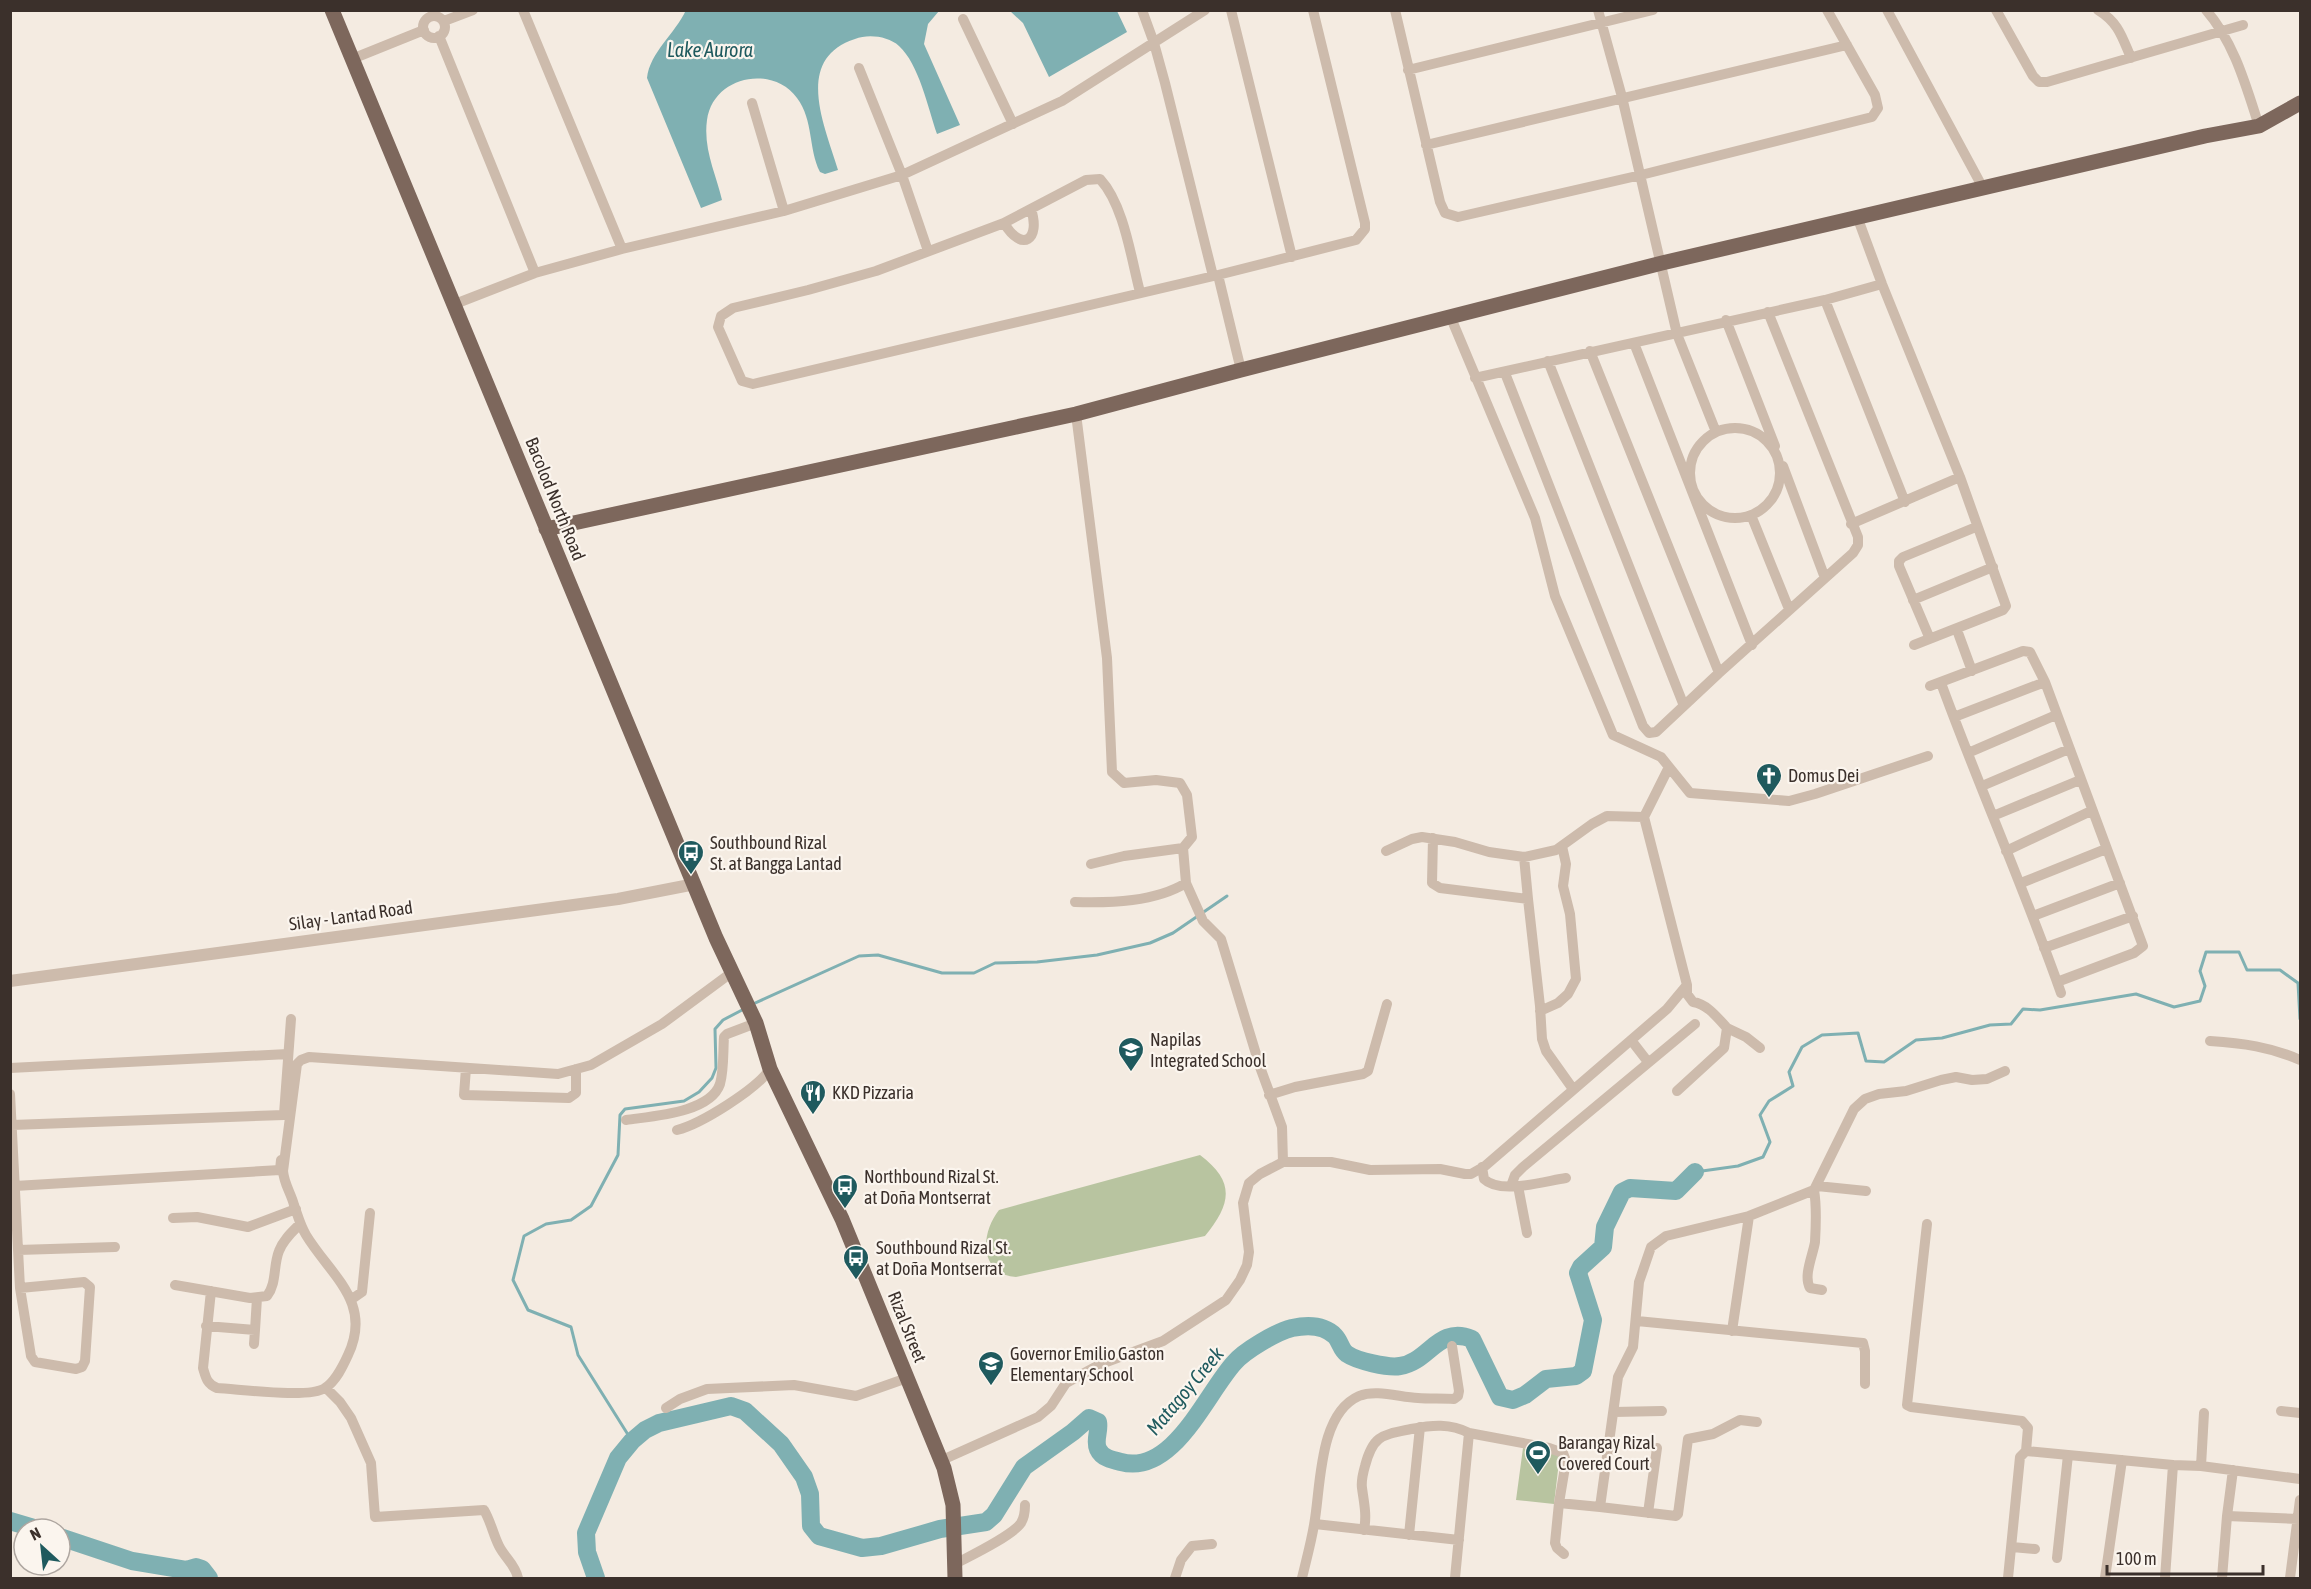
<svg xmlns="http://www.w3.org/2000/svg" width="2311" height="1589" viewBox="0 0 2311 1589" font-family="'Asap Condensed',sans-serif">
<rect width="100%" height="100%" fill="#f4ebe1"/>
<path fill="#b8c4a0" d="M 1200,1155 C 1236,1182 1231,1204 1205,1236 L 1016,1277 C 979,1274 980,1234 999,1210 Z
M 1523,1448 L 1560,1453 L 1554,1504 L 1516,1500 Z"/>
<path fill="#7fb0b2" d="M 686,10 L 939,11 L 928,24 L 924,44 L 960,125 L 937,134 C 928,108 919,64 899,46 C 888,36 868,34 855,39 C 793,59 825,126 838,170 L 825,174 L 820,172 C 808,148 814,121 797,98 C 772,64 713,76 707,120 C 703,149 716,174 722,200 L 701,208 L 647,78 C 650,52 675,34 686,10 Z
M 1010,11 L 1117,11 L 1127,32 L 1049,77 L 1023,23 Z"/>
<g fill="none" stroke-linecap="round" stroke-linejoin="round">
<path stroke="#7fb0b2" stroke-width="3" d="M 753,1004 L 859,956 L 878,955 L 942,973 L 974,973 L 995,963 L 1037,962 L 1097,955 L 1150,943 L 1173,933 L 1227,896
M 1695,1172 L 1738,1166 L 1763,1157 L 1770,1142 L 1760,1115 L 1769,1101 L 1793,1086 L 1789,1072 L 1802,1047 L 1822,1035 L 1858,1033 L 1866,1061 L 1884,1062 L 1916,1040 L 1942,1038 L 1990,1025 L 2011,1024 L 2023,1009 L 2040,1010 L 2136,994 L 2174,1007 L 2200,1001 L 2205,986 L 2200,971 L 2206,952 L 2239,952 L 2247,970 L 2280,970 L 2298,983 L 2300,1019
M 632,1441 L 578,1355 L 571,1327 L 528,1310 L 513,1280 L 524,1236 L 546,1224 L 571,1220 L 591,1206 L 618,1155 L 620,1115 L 625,1109 L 684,1101 L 699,1092 L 712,1078 L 716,1068 L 715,1029 L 723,1020 L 744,1009"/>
<path stroke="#7fb0b2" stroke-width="18" d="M 10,1521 L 37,1529
M 60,1537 L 132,1561 L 186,1570 L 196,1567 L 202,1569 L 209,1578
M 596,1578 L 587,1552 L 586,1533 L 618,1458 L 632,1441 L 645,1430 L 659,1423 L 731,1406 L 745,1411 L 781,1444 L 804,1477 L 810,1494 L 811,1526 L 819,1536 L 862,1548 L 881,1546 L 940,1529 L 986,1522 L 994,1515 L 1024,1467 L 1073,1432 L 1089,1418 L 1098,1422 C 1100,1431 1094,1440 1098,1449 C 1102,1458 1112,1460 1121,1462 C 1173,1476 1206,1394 1234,1363 C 1244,1351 1276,1332 1292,1328 C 1306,1325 1323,1324 1335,1336 C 1340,1341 1341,1350 1347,1354 C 1357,1361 1388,1368 1400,1366 C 1429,1362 1438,1325 1472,1339 L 1500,1397 L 1513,1400 L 1525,1395 L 1546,1379 L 1576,1376 L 1583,1371 L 1593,1320 L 1578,1273 L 1581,1267 L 1603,1247 L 1605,1227 L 1622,1192 L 1630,1188 L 1676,1191 L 1695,1172"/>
<path stroke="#cdbbac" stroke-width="10" d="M 523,10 L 622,249
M 1142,10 L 1154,43 L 1165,83 L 1213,276
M 1231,10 L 1292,257
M 1395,10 L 1440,202 L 1445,213 L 1458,217 L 1641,175 L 1872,117 L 1878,108 L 1875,95 L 1827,10
M 1598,10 L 1622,97 L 1677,334 L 1716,432
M 1887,10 L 1983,188
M 1996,10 L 2033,76 L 2039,82 L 2047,82 L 2243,25
M 2098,10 C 2119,23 2122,37 2131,58
M 2206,10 C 2234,42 2246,86 2259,126
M423 27a11 11 0 1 1 22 0a11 11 0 1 1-22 0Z
M 963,19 L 1013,124
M 444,21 L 473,10
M 439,36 L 535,273
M 352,59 L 424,30
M 859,68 L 902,175 L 928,251
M 1408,70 L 1653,10
M 752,103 L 784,211
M 1426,145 L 1847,45
M 1858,219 L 1882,284 L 1960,477 L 2006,606 L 2003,610 L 1914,645
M 1004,223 C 1022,253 1041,240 1031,209
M 1218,275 L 1241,370
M 1140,292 C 1131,258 1124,205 1100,179 L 1086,180 L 1004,223 L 876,271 L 808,290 L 733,308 L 721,316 L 718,327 L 742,381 L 753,384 L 1218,275 L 1356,240 L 1365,229 L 1365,223 L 1313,10
M 1825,300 L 1905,502
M 455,304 L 535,273 L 622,249 L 784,211 L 902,175 L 1062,101 L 1205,10
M 1451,318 L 1535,518 L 1555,596 L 1613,735 L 1661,757 L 1690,793 L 1789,801 L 1815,794 L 1928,756
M 1726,320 L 1775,446
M 1634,343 L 1752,645
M 1590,351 L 1719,673
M 1548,361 L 1684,706
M 1505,373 L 1643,726 L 1649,733 L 1656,732 L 1719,673 L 1853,553 L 1858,545 L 1858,537 L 1768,312
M 1475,378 L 1825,300 L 1882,284
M1690 473a45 45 0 1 1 90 0a45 45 0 1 1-90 0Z
M 1783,466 L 1825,578
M 1751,515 L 1789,609
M 1851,524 L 1960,477
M 1913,600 L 1993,567
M 1957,630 L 1972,671
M 1930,639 L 1899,566 L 1899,561 L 1903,557 L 1976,527
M 1941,683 C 1979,787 2024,888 2061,993
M 1930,686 L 2023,651 L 2030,652 L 2045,682 L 2143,946 L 2134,953 L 2057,982
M 1954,717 L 2045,682
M 1968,753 L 2056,715
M 1982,786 L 2069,749
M 1993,816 L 2080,780
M 1433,838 L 1432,883 L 1440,888 L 1528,899 L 1524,857
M 1386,851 L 1412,839 L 1422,837 L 1455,842 L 1489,852 L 1524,857 L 1556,850 L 1592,824 L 1607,816 L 1644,817
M 2006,851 L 2091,811
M 1091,864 L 1124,856 L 1183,848
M 1186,883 L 1203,921 L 1221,939 L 1260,1067 L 1282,1127 L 1283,1162
M 2021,883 L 2106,849
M 1528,899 L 1540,1006 L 1542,1039 L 1546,1051 L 1573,1089
M 1075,902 C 1111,903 1155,902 1186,883 L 1183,848 L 1192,837 L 1187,795 L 1180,783 L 1156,780 L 1124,783 L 1112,772 L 1107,658 L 1076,414
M 2033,916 L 2120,883
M 2044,948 L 2133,916
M 1540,1011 L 1558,1003 L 1568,994 L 1576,979 L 1570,914 L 1563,886 L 1566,864 L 1562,846
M 1727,1028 L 1746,1037 L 1760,1048
M 1631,1040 L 1648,1062
M 2210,1041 C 2242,1043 2271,1047 2300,1060
M 10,1068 L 288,1054
M 466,1068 L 464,1095 L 569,1098 L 576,1093 L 576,1069
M 1677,1091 L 1724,1048 L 1727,1028 C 1717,1017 1707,1004 1693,1002 L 1687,994 L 1687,985
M 10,1094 L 20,1288 L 31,1356 L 35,1362 L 76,1369 L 82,1367 L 85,1361 L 90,1287 L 84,1282 L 20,1288
M 1269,1095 L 1295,1087 L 1363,1074 L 1368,1071 L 1387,1004
M 284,1114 L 291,1019
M 626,1120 C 652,1116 710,1113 720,1084 C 724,1070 723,1051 724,1037 L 727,1034 L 756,1023
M 12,1125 L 284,1115
M 677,1130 C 701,1124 757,1089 770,1069
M 1482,1167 L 1484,1179 C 1500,1195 1545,1181 1566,1178
M 15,1186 L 280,1170 L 281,1160
M 1511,1186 L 1515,1175 L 1523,1167 L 1695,1024
M 1518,1186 L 1527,1233
M 1817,1186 L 1866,1191
M 1814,1190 C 1817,1207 1816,1225 1815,1242 C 1813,1255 1803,1276 1810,1288 L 1822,1290
M 173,1218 L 197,1217 L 248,1227 L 296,1209
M 1927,1224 L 1907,1405 L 1911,1407 L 2022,1421 L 2028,1428 L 2026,1451 L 2173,1465 L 2165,1578
M 18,1250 L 115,1247
M 175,1285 L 250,1298 L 267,1296 C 277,1283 273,1266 279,1251 C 283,1240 292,1232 300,1224
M 211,1291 L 203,1368 C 206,1378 207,1384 217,1388 C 239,1389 309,1399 325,1388 C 336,1381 343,1366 348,1355 C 373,1302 331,1276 306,1235 C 300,1225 298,1216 294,1205 C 291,1193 284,1184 283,1171 L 297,1064 L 301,1060 L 309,1057 L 558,1074 L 591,1065 L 662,1024 L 731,973
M 352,1299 L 362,1292 L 370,1213
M 1637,1321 L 1863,1343 L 1865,1351 L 1865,1384
M 206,1326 L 255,1330 L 257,1298
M 1732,1331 L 1749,1216
M 254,1344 L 255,1330
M 326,1388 L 340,1402 L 351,1418 L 371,1463 L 375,1517 L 484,1510 C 491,1522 493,1534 499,1546 C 505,1558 515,1564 518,1578
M 666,1408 L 680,1399 L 707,1389 L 794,1385 L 856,1396 L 907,1378
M 2281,1411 L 2300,1413
M 1614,1412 L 1662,1411
M 940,1461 L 1038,1417 L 1051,1406 L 1066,1383 L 1101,1364 L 1163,1341 L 1226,1300 L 1240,1280 L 1247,1265 L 1249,1252 L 1243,1203 L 1249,1183 L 1260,1174 L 1283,1162 L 1331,1162 L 1370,1170 L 1440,1169 L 1465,1174 L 1471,1174 L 1485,1166 L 1667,1009 L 1687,985 L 1644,817 L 1669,767
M 2173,1465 L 2201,1466 L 2300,1479
M 2201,1466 L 2204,1413
M 1559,1503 L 1555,1543 L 1557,1548 L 1564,1554
M 1600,1507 L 1676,1516 L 1678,1514 L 1688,1439 L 1713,1434 L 1740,1420 L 1757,1422
M 1648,1513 L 1657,1448
M 2227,1516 L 2233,1470
M 1315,1524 L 1459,1540
M 1364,1530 C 1367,1515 1364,1503 1362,1488 C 1361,1481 1363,1473 1365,1466 C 1373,1435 1382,1435 1411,1429 C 1432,1425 1450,1423 1469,1433
M 1409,1535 L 1420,1427
M 2012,1547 L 2035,1549
M 2057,1558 L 2068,1455
M 955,1564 C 970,1556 1012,1536 1021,1523 C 1024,1518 1025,1510 1025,1505
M 1175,1578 L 1181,1560 L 1192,1546 L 1212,1544
M 1302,1578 C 1306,1561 1311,1543 1314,1525 C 1321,1488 1318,1414 1359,1396 C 1376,1389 1399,1397 1418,1398 C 1430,1399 1442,1398 1454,1399 L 1458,1396 L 1459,1391 L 1452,1346
M 1455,1578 L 1469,1433 L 1549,1448 L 1563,1453 L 1566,1461 L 1559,1503 L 1600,1507 L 1618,1377 L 1633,1347 L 1639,1282 L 1651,1247 L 1666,1236 L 1749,1216 L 1814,1190 L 1854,1109 L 1865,1099 L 1879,1094 L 1906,1091 L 1941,1080 L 1956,1077 L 1972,1080 L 1987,1079 L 2005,1071
M 2008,1578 L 2020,1457 L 2026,1451
M 2105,1578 L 2122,1460
M 2222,1578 L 2227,1516 L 2298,1519
M 2290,1578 L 2300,1500"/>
<path stroke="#cdbbac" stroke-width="12" d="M 10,981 L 618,899 L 695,884"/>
<path stroke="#7d675c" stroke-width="15" d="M 332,10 L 716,938 L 756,1023 L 770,1069 L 842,1219 L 944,1468 L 953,1505 L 955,1578
M 546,529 L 1076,414 L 1241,370 L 1662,263 L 2205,136 L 2259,126 L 2300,103"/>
</g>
<defs>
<symbol id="church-pin" viewBox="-11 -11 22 30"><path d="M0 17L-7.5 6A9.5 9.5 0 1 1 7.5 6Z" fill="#1f5a5e" stroke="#fbf5ee"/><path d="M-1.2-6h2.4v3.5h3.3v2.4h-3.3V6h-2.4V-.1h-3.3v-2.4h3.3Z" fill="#fff"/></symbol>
<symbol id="bus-pin" viewBox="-11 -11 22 30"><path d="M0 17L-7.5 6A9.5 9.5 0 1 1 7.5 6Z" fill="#1f5a5e" stroke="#fbf5ee"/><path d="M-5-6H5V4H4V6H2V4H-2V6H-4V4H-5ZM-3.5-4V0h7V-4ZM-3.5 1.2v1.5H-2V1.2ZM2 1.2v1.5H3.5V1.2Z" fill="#fff"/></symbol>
<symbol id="school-pin" viewBox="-11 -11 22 30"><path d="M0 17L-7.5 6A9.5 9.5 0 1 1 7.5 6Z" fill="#1f5a5e" stroke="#fbf5ee"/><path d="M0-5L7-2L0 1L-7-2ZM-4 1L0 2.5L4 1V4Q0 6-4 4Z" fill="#fff"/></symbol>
<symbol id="restaurant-pin" viewBox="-11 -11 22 30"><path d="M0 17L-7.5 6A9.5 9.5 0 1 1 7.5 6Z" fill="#1f5a5e" stroke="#fbf5ee"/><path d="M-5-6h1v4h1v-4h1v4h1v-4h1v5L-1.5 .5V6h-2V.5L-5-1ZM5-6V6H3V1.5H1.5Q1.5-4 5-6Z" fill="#fff"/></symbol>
<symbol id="stadium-pin" viewBox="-11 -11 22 30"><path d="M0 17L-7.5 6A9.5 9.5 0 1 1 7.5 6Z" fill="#1f5a5e" stroke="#fbf5ee"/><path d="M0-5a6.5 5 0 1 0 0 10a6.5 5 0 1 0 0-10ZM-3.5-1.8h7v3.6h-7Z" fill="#fff"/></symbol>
</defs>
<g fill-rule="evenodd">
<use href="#church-pin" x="1754" y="761" width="30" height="40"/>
<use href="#bus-pin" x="676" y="838" width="30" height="40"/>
<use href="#school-pin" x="1116" y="1035" width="30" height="40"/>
<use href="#restaurant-pin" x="798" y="1078" width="30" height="40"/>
<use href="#bus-pin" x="830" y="1172" width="30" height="40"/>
<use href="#bus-pin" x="841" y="1243" width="30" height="40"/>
<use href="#school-pin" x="976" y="1349" width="30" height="40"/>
<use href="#stadium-pin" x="1523" y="1438" width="30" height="40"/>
</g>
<g text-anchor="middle" stroke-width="4.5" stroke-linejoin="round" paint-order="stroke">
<g font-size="18" fill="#3b302b" stroke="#fbf5ee">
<text transform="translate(555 499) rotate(68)" y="6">Bacolod North Road</text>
<text transform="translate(351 916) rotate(-8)" y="6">Silay - Lantad Road</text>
<text transform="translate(907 1327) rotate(68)" y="6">Rizal Street</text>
</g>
<g font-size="18" fill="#3b302b" stroke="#fbf5ee" text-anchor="start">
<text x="1788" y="782">Domus Dei</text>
<text x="710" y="849">Southbound Rizal<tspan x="710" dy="21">St. at Bangga Lantad</tspan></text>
<text x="1150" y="1046">Napilas<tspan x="1150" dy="21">Integrated School</tspan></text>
<text x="832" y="1099">KKD Pizzaria</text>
<text x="864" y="1183">Northbound Rizal St.<tspan x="864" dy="21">at Doña Montserrat</tspan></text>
<text x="876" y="1254">Southbound Rizal St.<tspan x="876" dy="21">at Doña Montserrat</tspan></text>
<text x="1010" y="1360">Governor Emilio Gaston<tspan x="1010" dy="21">Elementary School</tspan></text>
<text x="1558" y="1449">Barangay Rizal<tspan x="1558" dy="21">Covered Court</tspan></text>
</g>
<g font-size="20" font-style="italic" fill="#1f5a5e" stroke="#fbf5ee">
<text x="710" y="57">Lake Aurora</text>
<text transform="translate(1185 1391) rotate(-50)" y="7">Matagoy Creek</text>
</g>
</g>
<rect width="2311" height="1589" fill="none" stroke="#3b302b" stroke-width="24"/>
<g transform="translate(42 1547) rotate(333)"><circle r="28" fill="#fbf5ee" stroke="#aea6a0" stroke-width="1.5"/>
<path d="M0-4.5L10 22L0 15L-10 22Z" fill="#1f5a5e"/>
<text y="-9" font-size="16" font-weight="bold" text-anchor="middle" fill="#3b302b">N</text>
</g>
<path d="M2107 1565v9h156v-9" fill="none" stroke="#3b302b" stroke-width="3"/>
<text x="2116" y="1565" font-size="18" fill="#3b302b" stroke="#fbf5ee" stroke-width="4.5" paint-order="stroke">100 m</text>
</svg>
